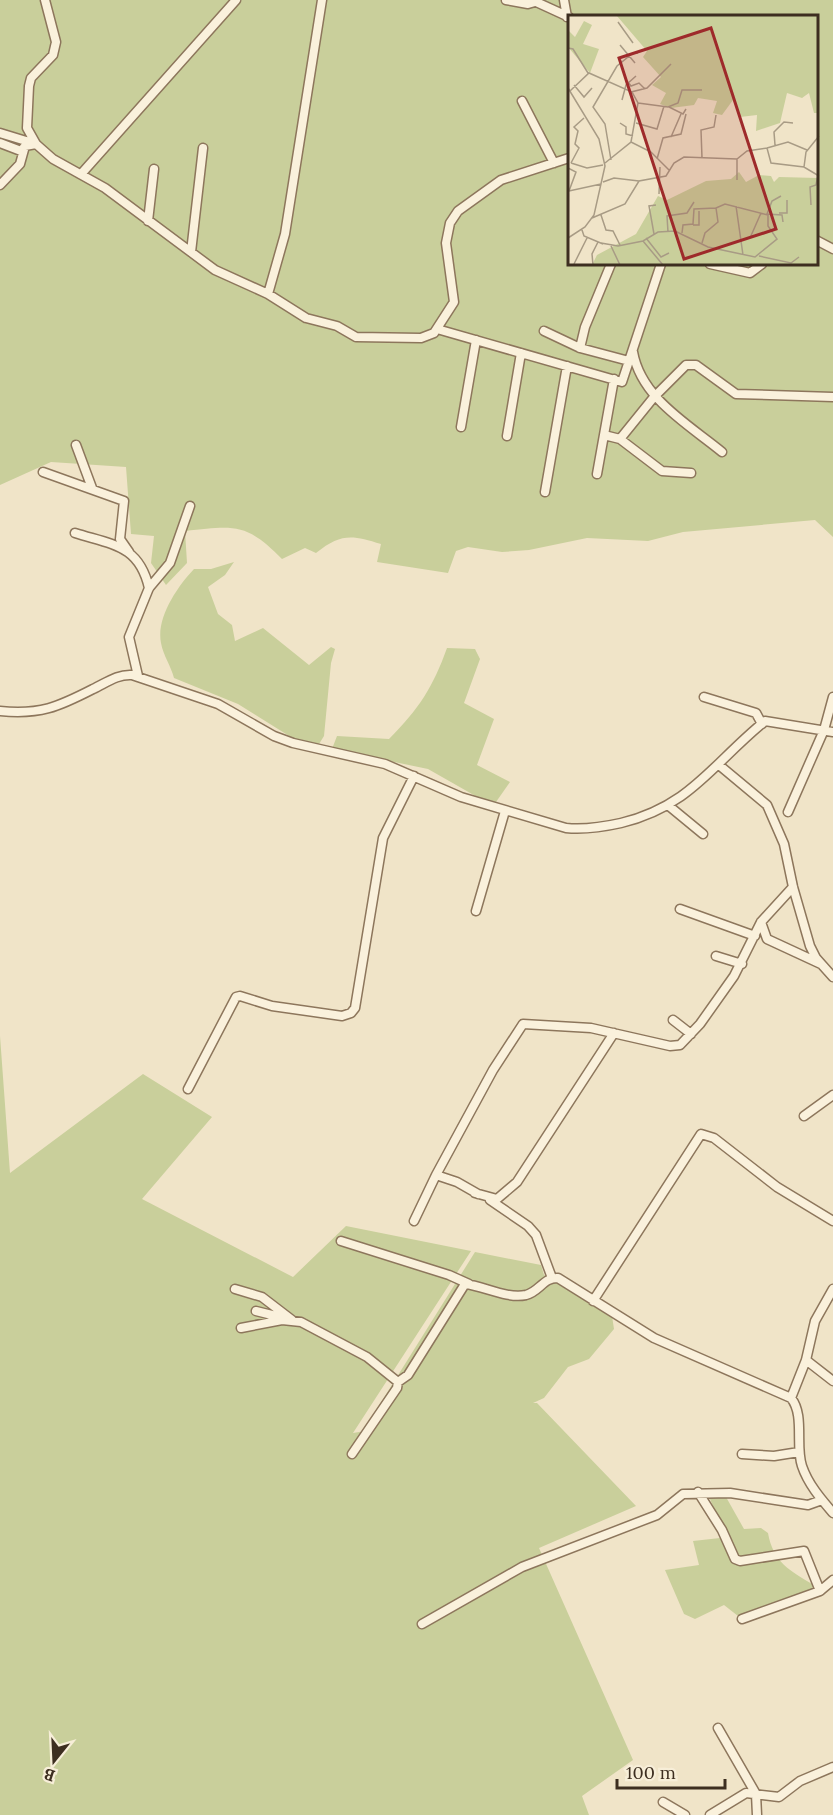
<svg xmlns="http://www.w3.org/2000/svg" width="833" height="1815" viewBox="0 0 833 1815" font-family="Lora,serif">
<rect width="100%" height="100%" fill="#f0e4c8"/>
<path fill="#c9cf9b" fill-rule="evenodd" d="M 0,0 L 833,0 L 833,537 L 815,520 L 683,532 L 648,541 L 587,538 L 529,550 L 502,552 L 468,547 L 456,551 L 448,573 L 377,562 L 381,544 C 352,535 341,533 316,553 L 305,548 L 282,559 C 246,522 234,526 185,531 L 187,563 L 166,585 L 151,563 L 154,536 L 131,534 L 126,467 L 51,462 L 0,485 ZM 569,16 L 816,16 L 816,264 L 569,264 Z
M 234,562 L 225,575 L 208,587 L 218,614 L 232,625 L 235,641 L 263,628 L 309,665 L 331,647 L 335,649 L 331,663 L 324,736 L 319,744 L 294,739 L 238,704 L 174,678 C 171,666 163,655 161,643 C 156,618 177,587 194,569 L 211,569 Z
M 447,648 L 475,649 L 480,659 L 464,703 L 494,719 L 477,765 L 510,782 L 496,802 L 479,798 L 428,769 L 332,749 L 337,736 L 389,739 C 419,709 433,687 447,648 Z
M 0,1036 L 10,1173 L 143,1074 L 212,1117 L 142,1199 L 293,1277 L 346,1226 L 471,1251 L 353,1433 L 365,1431 L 365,1428 L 475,1252 L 541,1265 L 544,1275 L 612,1316 L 614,1329 L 589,1359 L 568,1367 L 544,1398 L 533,1403 L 537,1403 L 636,1506 L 539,1548 L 633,1760 L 582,1796 L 589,1815 L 0,1815 Z
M 712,1495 L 726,1497 L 744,1529 L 761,1528 L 768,1533 C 773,1562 790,1571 814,1585 L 811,1591 L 738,1616 L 724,1605 L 695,1619 L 684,1614 L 665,1570 L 699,1565 L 693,1541 L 720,1538 L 724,1532 L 710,1499 Z"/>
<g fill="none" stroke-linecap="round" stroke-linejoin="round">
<defs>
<path id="street" d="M 45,0 L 56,42 L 53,55 L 31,78 L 29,86 L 27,128 L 36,144 L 53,159 L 105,188 L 215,270 L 268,294 L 306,318 L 337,326 L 356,337 L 421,338 L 434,333 L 454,302 L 446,243 L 450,223 L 458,211 L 501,180 L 569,158
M 506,0 L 528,4 L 535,2
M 532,0 L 569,17
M 564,0 L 567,17
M 522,101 L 554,163
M 0,133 L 36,144 L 25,146 L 20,164 L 0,185
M 0,143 L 21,151 L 25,146
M 82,173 L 236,0
M 148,221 L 154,169
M 816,240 L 833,249
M 191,252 L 203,148
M 710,264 L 750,273 L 762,264
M 268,294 L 285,234 L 322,0
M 437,329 L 622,382 L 661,264
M 544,331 L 580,348 L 629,361
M 580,348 L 585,327 L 611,264
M 633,352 C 641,398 688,424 722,452
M 461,427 L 476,340
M 604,435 L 620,439 L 654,397 L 686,365 L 696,365 L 736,394 L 833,397
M 507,436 L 521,353
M 620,439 L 662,471 L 691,473
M 76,445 L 92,488
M 43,472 L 124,501 L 120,539 L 129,552
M 597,474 L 614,379
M 545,492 L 567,366
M 75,533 C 113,545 139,545 149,588
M 138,676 L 129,637 L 149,588 L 170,563 L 190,506
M 704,697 L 756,713 L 762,724
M 0,711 C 40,715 58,707 93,689 C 106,683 117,674 132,675 L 218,704 L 274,736 L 293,743 L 385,764 L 461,797 L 566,828 C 584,830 603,827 621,823 C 691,806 713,763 765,721 L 833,732
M 719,765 L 767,805 L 784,844 L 793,887 L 810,946 L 816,958 L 833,977
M 669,806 L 703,834
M 788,812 L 824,730 L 833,697
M 680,909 L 755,936
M 476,911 L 505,811
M 761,922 L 767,939 L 821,964
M 716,956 L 742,964
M 673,1020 L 691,1034
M 188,1089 L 236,997 L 240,996 L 272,1006 L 342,1016 L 351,1013 L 355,1008 L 383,838 L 414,776
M 804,1116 L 833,1095
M 436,1175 L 493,1070 L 523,1024 L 591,1028 L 670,1046 L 680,1045 L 700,1024 L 734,976 L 761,922 L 793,887
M 475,1193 L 497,1199 L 517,1182 L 614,1033
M 490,1200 L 528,1226 L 536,1235 L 552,1278
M 414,1221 L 436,1175 L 457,1182 L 478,1194
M 341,1241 L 449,1275 L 469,1284
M 235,1289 L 262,1297 L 292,1320 L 256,1311
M 833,1289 L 815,1321 L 806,1360 L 791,1398 C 805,1415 795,1446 802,1466 C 808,1484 821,1499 833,1513
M 593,1301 L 701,1134 L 714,1138 L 777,1187 L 833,1221
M 241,1328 L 282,1320 L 301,1322 L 367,1357 L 398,1382 L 408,1375 L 465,1284 C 484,1286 506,1299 526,1295 C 539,1292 544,1277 558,1278 L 654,1338 L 791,1398
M 806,1360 L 833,1381
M 352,1454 L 397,1388 L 398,1382
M 742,1454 L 774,1456 L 799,1452
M 698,1492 L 722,1530 L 735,1559 L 740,1561 L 804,1551 L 820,1591
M 742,1619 L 820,1591 L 833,1580
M 422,1624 L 522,1567 L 657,1515 L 683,1494 L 730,1493 L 808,1505 L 822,1500
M 718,1728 L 756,1794 L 757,1815
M 663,1802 L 685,1815
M 710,1815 L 746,1793 L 779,1797 L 800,1781 L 833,1767"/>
</defs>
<use href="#street" stroke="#8d765c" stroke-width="11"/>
<use href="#street" stroke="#faf1dc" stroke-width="8"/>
</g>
<g transform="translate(568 15)">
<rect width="250" height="250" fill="#f0e4c8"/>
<path d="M 49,1 L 250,1 L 250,98 L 246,98 L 241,78 L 234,83 L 219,78 L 212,108 L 188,116 L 189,100 L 172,102 L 165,85 L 154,100 L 145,98 L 149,86 L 130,83 L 126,90 L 103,93 L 92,89 L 98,78 L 84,70 L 93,62 L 75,42 L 79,36 ZM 16,6 L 24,10 L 15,29 L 31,34 L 22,58 L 0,32 L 0,15 L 7,22 ZM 171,157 L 178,167 L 191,160 L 203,161 L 206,167 L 211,162 L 250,163 L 250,250 L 24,250 L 29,240 L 68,219 L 90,181 L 99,185 L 138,166 L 163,164 Z" fill="#c9cf9b"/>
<path fill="none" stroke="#a89b85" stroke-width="1.5" d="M 50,7 L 65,28M 52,30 L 67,48M 0,33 L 5,34 L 20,58M 60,67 L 63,71 L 71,68 L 77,74M 6,70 L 16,82 L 24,73M 0,73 L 31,124 L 37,151 L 26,200 L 17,212 L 0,223M 2,76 L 21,58 L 64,77 L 70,88 L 63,127 L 37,148M 63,77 L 79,73 L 103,49M 54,85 L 58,70 L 68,61M 70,88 L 100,92 L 110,88 L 114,75 L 134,75M 101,92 L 115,99 L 118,94M 52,108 L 58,112 L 58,119 L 65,121M 68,108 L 89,114 L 96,91M 103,122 L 113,99M 63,127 L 83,137 L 101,155M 207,130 L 206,117 L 216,107 L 225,108M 199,133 L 220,127 L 239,135M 134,143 L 133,115 L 146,112 L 148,100M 89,144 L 95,123 L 113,119 L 118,99M 169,144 L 169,165M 43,145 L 37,109 L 25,92 L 49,51 L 65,38 L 70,38M 3,148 L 11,133 L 7,129 L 10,116 L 6,112 L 16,103M 3,148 L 19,153 L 35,150M 236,152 L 238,137 L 251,121M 0,153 L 8,157 L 1,176 L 33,169M 35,167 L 46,163 L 71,166M 91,179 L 92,152M 213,181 L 204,186 L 199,199 L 214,200 L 215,207M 243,190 L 242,172 L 248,170 L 250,160M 168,191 L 175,240M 211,198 L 219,198 L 219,185M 33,200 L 38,215 L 45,216 L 52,230M 24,203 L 57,189 L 71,166 L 98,161 L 106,148 L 116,142 L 169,144 L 179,136 L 199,133 L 203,148 L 236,152 L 251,161M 125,210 L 131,210 L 131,196M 14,215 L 16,221 L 35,229M 100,217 L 99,201 L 119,198 L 126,187M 114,218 L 115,210 L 125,209 L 126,194 L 148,193M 86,219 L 81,191 L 88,190M 78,223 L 93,242 L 101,238M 182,223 L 193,198M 75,226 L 95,250M 33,228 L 50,231 L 75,226 L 90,217 L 107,216 L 140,232 L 187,242 L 209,224 L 200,211 L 200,200 L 157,189 L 148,193 L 150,207 L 137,218 L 134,228M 43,231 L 52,250M 191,241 L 223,248 L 231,242M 6,249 L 19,223M 25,250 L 24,239 L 30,227"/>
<path fill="#9e2a2b" fill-opacity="0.15" stroke="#9e2a2b" stroke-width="3" d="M 143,13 L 208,214 L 116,244 L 51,43 Z"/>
<rect width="250" height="250" fill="none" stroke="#3d2e20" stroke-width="3"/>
</g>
<g transform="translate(54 1761) rotate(198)" stroke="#f7eed8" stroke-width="4.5" paint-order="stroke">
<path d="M0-4.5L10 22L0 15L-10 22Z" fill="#3d2e20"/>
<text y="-9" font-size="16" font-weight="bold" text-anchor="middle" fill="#3d2e20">B</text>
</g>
<path d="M617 1779v9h108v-9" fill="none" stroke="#3d2e20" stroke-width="3"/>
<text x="626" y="1779" font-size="18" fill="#3d2e20" stroke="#f7eed8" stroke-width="4.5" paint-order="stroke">100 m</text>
</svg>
